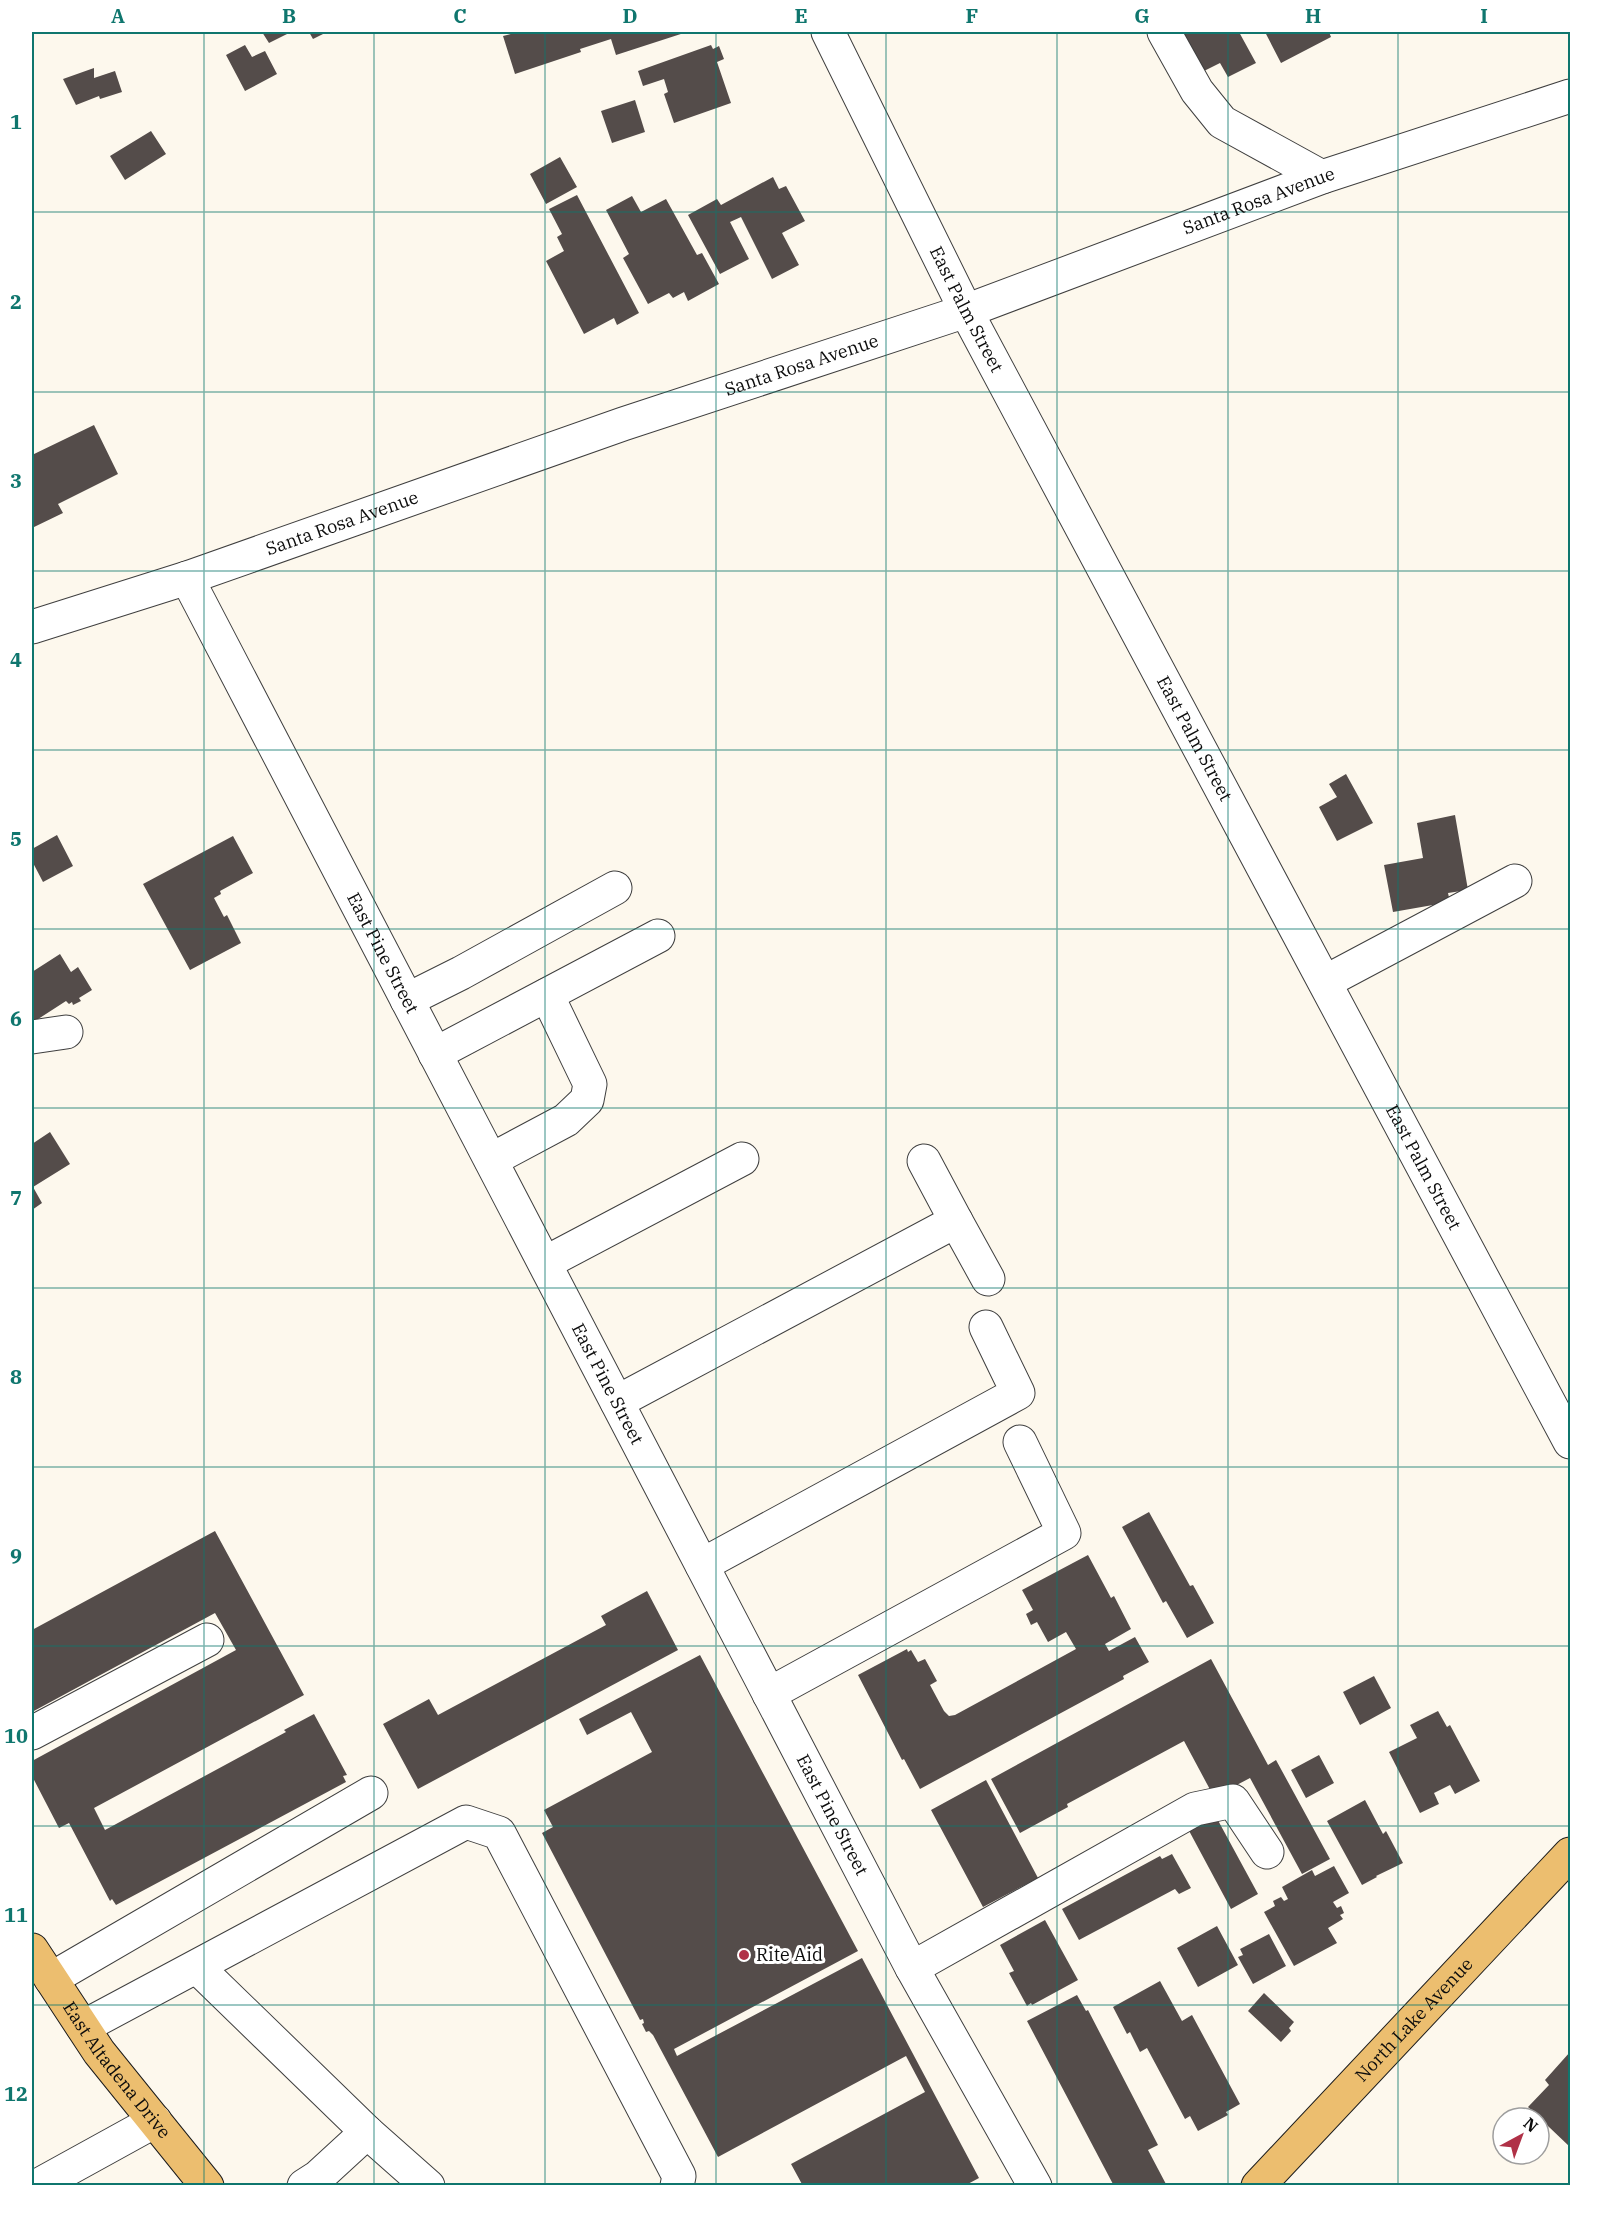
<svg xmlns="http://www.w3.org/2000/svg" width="1602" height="2217" viewBox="0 0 1602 2217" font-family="'IBM Plex Serif',serif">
<rect width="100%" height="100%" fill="#fdf8ed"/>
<path fill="#544c4a" d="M 262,32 L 291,32 L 269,43 Z
M 309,32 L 327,32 L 313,39 Z
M 518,32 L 687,32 L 616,55 L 611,39 L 580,49 L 581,52 L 515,74 L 503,36 Z
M 1171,32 L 1239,32 L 1256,63 L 1228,77 L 1220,63 L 1194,76 Z
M 1265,32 L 1329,32 L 1331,37 L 1281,63 Z
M 245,45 L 252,57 L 265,51 L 277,74 L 245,91 L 226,55 Z
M 711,45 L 713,49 L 719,46 L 724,59 L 717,62 L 731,103 L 674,123 L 664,94 L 668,92 L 664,79 L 643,86 L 638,71 Z
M 94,68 L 94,78 L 115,71 L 122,92 L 100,99 L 99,96 L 76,105 L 63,79 Z
M 635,100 L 645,132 L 612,143 L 601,111 Z
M 151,131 L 166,154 L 125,180 L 110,156 Z
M 560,157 L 577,187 L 546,204 L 530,174 Z
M 773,177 L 779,189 L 786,186 L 805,221 L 782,233 L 799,265 L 772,279 L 741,217 L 730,222 L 749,259 L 720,274 L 688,215 L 717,199 L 721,205 Z
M 577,195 L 639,313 L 617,325 L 614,318 L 584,334 L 546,261 L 564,251 L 557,237 L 562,234 L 549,209 Z
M 632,196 L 641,212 L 666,199 L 697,255 L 702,253 L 719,284 L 688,301 L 684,292 L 673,298 L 669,293 L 648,304 L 623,258 L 629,254 L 606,210 Z
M 94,425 L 118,474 L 58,504 L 63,513 L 32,528 L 32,455 Z
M 1346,774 L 1373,823 L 1337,841 L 1319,807 L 1337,797 L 1329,784 Z
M 1455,815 L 1468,890 L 1448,893 L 1450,902 L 1393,912 L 1384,865 L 1423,858 L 1417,823 Z
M 57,835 L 73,866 L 43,882 L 32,861 L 32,849 Z
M 233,836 L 253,873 L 220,891 L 221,894 L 214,898 L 224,917 L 227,915 L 241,943 L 190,970 L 143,884 Z
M 60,954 L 71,972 L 78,967 L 92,990 L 79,998 L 81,1001 L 73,1005 L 72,1002 L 69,1004 L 66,1001 L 32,1023 L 32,972 Z
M 50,1132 L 70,1164 L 33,1187 L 42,1203 L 32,1210 L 32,1144 Z
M 1149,1512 L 1190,1586 L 1193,1585 L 1214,1623 L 1187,1638 L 1166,1601 L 1163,1603 L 1122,1527 Z
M 215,1531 L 304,1695 L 94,1808 L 105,1830 L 286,1732 L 284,1730 L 314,1714 L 347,1775 L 343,1776 L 346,1782 L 116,1905 L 112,1899 L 110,1901 L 69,1823 L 59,1828 L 32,1776 L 32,1761 L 236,1650 L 215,1613 L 32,1712 L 32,1630 Z
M 1088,1555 L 1111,1598 L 1114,1596 L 1131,1629 L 1105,1644 L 1109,1651 L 1135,1637 L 1149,1662 L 1123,1676 L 1124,1679 L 920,1789 L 904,1759 L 902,1760 L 858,1675 L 907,1649 L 908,1652 L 911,1650 L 918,1662 L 925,1659 L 937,1681 L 930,1685 L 944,1711 L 949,1716 L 955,1715 L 1076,1649 L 1066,1632 L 1048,1642 L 1037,1622 L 1031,1625 L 1026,1614 L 1033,1610 L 1022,1590 Z
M 647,1591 L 678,1650 L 418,1789 L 383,1724 L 429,1699 L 438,1715 L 606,1625 L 601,1616 Z
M 700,1655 L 858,1951 L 674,2049 L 677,2056 L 862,1958 L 979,2178 L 964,2186 L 803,2186 L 791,2164 L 925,2092 L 906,2056 L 718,2157 L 653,2035 L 649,2031 L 646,2032 L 642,2024 L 644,2023 L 643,2019 L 640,2020 L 542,1833 L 553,1827 L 544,1810 L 652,1752 L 631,1712 L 587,1735 L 579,1719 Z
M 1211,1659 L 1268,1765 L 1276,1760 L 1330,1859 L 1302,1874 L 1250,1778 L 1214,1797 L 1184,1741 L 1067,1804 L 1068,1807 L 1020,1833 L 991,1779 Z
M 1374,1676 L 1391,1708 L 1360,1725 L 1343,1692 Z
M 1438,1711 L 1447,1727 L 1450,1725 L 1480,1781 L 1455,1794 L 1450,1785 L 1434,1793 L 1439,1804 L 1420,1813 L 1389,1752 L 1417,1738 L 1410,1725 Z
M 1319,1755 L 1334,1783 L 1306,1798 L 1291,1770 Z
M 986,1780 L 1038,1878 L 983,1907 L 931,1810 Z
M 1365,1800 L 1383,1834 L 1386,1831 L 1403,1863 L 1376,1876 L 1377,1877 L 1362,1885 L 1327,1821 Z
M 1214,1813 L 1258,1894 L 1231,1909 L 1187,1827 Z
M 1172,1854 L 1191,1888 L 1179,1894 L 1175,1889 L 1079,1940 L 1062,1909 L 1160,1856 L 1162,1859 Z
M 1334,1866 L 1349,1893 L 1333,1902 L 1337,1908 L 1341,1906 L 1344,1913 L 1340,1915 L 1343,1919 L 1328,1928 L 1337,1943 L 1294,1966 L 1264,1912 L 1275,1906 L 1273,1901 L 1281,1897 L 1284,1901 L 1288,1899 L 1282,1887 L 1312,1870 L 1315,1876 Z
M 1045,1920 L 1078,1980 L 1032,2005 L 1031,2003 L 1027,2006 L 1009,1973 L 1014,1971 L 1000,1945 Z
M 1217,1926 L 1238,1965 L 1198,1987 L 1177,1948 Z
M 1269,1934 L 1286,1966 L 1253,1984 L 1238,1957 L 1243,1955 L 1240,1949 Z
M 1160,1981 L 1182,2021 L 1192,2015 L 1240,2104 L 1226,2112 L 1228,2115 L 1198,2131 L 1190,2116 L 1185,2119 L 1147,2048 L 1140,2052 L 1130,2032 L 1127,2034 L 1113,2007 Z
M 1264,1993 L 1294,2022 L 1289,2028 L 1291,2031 L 1281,2042 L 1248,2011 Z
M 1077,1995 L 1086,2011 L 1088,2010 L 1158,2145 L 1148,2150 L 1167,2186 L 1114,2186 L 1027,2021 Z
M 1570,2052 L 1570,2147 L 1528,2107 L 1549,2085 L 1545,2080 Z"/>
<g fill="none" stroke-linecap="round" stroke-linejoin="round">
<defs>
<g id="minor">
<path id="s1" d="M 828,32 L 966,311 L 1570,1442"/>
<path d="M 1164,32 L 1197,91 L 1222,122 L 1322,177"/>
<path id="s2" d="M 187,578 L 912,1968 L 1035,2186"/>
<path id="s3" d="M 32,627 L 187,578 L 623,424 L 966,311 L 1322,177 L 1570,96"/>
<path d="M 1325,982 L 1515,881"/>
<path d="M 407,1000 L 461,973 L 615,888"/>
<path d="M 32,1037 L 66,1032"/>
<path d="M 435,1054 L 658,936"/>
<path d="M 491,1160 L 566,1120 L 587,1100 L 590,1084 L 547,995"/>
<path d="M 924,1161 L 956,1221"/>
<path d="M 545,1263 L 742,1159"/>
<path d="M 617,1402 L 956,1221 L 988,1279"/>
<path d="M 702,1565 L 1018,1393 L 986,1327"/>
<path d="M 769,1694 L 1064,1533 L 1020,1442"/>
<path d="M 32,1733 L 207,1640"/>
<path d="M 197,1967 L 367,2132 L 428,2186"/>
<path d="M 912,1968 L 1195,1809 L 1233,1801 L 1267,1852"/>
<path d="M 51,1979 L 371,1793"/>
<path d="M 83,2027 L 466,1822 L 499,1833 L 679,2176 L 677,2186"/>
<path d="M 37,2186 L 155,2121"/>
<path d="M 304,2186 L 318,2177 L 367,2132"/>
</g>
<g id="major">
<path id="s4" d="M 32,1950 L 99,2052 L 207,2186"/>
<path id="s5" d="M 1258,2186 L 1570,1854"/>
</g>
</defs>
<use href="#minor" stroke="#3f3f3f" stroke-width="35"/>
<use href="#major" stroke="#1d1d1d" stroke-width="35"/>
<use href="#minor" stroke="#fff" stroke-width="33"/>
<use href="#major" stroke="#ecbe6f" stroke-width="33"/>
</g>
<path fill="none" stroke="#0f766e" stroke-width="1.5" stroke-opacity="0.55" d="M 204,32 L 204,2186M 374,32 L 374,2186M 545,32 L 545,2186M 716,32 L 716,2186M 886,32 L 886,2186M 1057,32 L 1057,2186M 1228,32 L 1228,2186M 1398,32 L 1398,2186M 32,212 L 1570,212M 32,392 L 1570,392M 32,571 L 1570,571M 32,750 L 1570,750M 32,929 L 1570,929M 32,1108 L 1570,1108M 32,1288 L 1570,1288M 32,1467 L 1570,1467M 32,1646 L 1570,1646M 32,1826 L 1570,1826M 32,2005 L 1570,2005"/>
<circle fill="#b03147" stroke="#fff" stroke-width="2" cx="744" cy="1955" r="6"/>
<g text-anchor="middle" stroke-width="6" stroke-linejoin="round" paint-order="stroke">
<g font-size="18" fill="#0c0c0c" stroke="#fff">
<text dy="6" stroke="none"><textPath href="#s3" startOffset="1299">Santa Rosa Avenue</textPath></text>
<text dy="6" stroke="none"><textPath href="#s1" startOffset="310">East Palm Street</textPath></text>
<text dy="6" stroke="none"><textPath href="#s3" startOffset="813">Santa Rosa Avenue</textPath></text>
<text dy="6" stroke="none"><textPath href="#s3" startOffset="327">Santa Rosa Avenue</textPath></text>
<text dy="6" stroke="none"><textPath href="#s1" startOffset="796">East Palm Street</textPath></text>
<text dy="6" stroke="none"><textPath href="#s2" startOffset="423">East Pine Street</textPath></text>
<text dy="6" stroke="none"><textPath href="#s1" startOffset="1282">East Palm Street</textPath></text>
<text dy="6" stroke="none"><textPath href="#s2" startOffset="909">East Pine Street</textPath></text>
<text dy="6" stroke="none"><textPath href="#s2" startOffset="1395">East Pine Street</textPath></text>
<text dy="6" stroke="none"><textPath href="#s5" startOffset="228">North Lake Avenue</textPath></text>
<text dy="6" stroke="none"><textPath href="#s4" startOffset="147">East Altadena Drive</textPath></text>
</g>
<g font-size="18" fill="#0c0c0c" stroke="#fff" text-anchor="start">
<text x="756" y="1961">Rite Aid</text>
</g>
</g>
<rect width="1602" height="2217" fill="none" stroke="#ffffff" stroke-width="66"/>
<g transform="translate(1521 2136) rotate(41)"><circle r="28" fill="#ffffff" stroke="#9e9e9e" stroke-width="1.5"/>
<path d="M0-4.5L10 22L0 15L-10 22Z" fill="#b03147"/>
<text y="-9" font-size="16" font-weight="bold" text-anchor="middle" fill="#0c0c0c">N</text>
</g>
<rect x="33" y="33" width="1536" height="2151" fill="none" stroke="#0f766e" stroke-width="2"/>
<g font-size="20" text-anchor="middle" font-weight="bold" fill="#0f766e">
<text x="118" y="23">A</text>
<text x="289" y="23">B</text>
<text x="460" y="23">C</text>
<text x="630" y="23">D</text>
<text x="801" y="23">E</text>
<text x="972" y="23">F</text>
<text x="1142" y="23">G</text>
<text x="1313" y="23">H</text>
<text x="1484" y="23">I</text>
<text x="16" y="129">1</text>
<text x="16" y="309">2</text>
<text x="16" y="488">3</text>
<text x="16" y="667">4</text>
<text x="16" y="846">5</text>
<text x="16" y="1026">6</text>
<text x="16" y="1205">7</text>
<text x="16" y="1384">8</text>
<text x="16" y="1563">9</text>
<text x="16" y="1743">10</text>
<text x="16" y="1922">11</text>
<text x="16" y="2101">12</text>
</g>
</svg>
